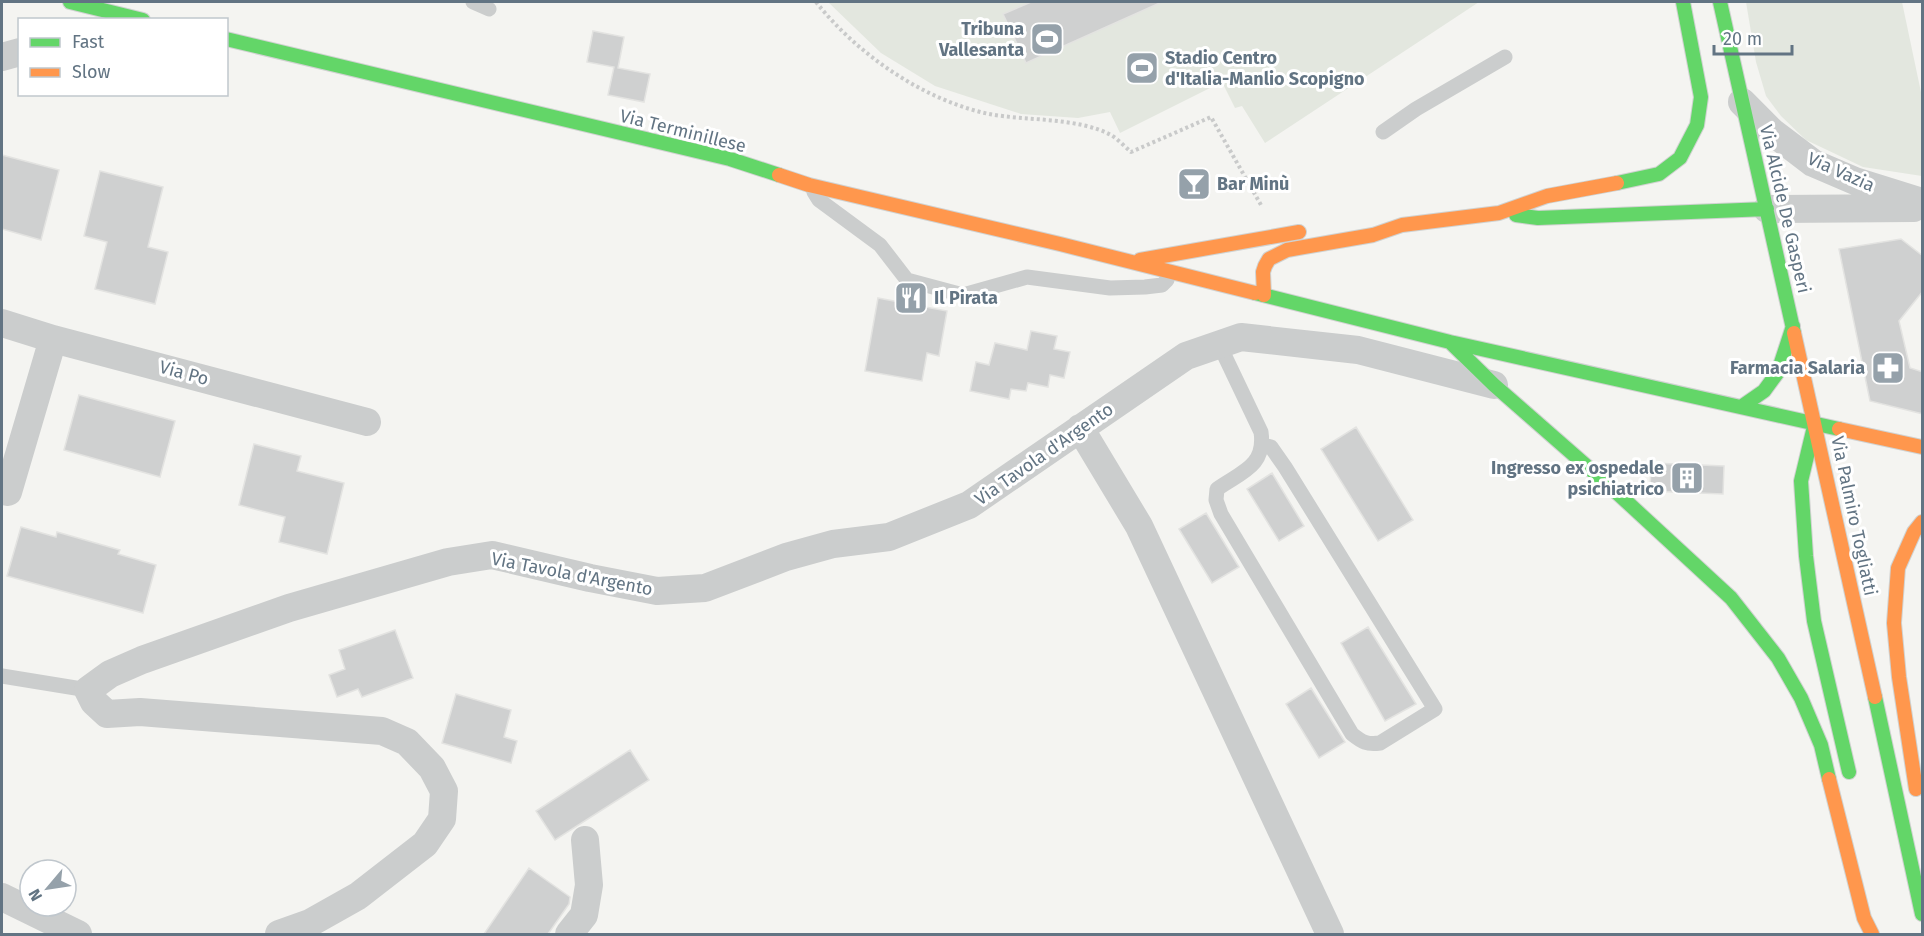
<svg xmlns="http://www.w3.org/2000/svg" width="1924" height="936" viewBox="0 0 1924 936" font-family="'Fira Sans',sans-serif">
<rect width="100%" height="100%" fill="#f4f4f1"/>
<path fill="#e3e7df" d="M 828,2 L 1479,2 L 1265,143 L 1242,106 L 1235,108 L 1222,82 L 1120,133 L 1110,112 L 1078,118 L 1021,114 L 935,86 L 881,53 Z
M 1746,2 L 1902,2 L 1922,97 L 1922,176 L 1863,167 L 1806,140 L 1781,116 L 1766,96 L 1756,62 Z"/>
<path fill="#cfd0d0" stroke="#e3e3e1" stroke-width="1.5" d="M 1031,2 L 1162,2 L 1026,63 L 1003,14 Z
M 593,31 L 624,37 L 618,68 L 650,74 L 644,102 L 608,95 L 614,67 L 587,62 Z
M 2,155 L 59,170 L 41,240 L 2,229 Z
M 100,171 L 163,187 L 148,247 L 168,252 L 155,304 L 95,289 L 107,242 L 84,236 Z
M 1901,239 L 1923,256 L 1923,291 L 1899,321 L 1910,368 L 1923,372 L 1923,414 L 1870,401 L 1839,249 Z
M 878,298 L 947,311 L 939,356 L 927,353 L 922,381 L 865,371 Z
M 1031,331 L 1057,336 L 1054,349 L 1070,352 L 1064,378 L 1050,375 L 1048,387 L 1028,383 L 1026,391 L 1011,389 L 1009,399 L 970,391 L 976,362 L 989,365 L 995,343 L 1027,350 Z
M 79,395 L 175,421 L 160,477 L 64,450 Z
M 1356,427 L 1413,520 L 1378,541 L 1321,449 Z
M 254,444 L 301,456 L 297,471 L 344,483 L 327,554 L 279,542 L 285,517 L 239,505 Z
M 1651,463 L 1724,466 L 1723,494 L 1650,491 Z
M 1272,473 L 1304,526 L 1279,541 L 1247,489 Z
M 1206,513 L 1239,567 L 1212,583 L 1179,529 Z
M 21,527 L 56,537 L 57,532 L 120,550 L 118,554 L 156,565 L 143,613 L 7,576 Z
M 1368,627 L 1416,704 L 1385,721 L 1341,643 Z
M 395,630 L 413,678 L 362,697 L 358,689 L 337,697 L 329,675 L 345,669 L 339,650 Z
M 1311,688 L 1345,742 L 1319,758 L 1286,704 Z
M 456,694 L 511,710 L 504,737 L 517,741 L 511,763 L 442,743 Z
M 630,750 L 649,780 L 555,840 L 536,811 Z
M 529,868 L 570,897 L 569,904 L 548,934 L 484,934 Z"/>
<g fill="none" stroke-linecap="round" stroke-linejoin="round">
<defs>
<path id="fast" d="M 70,2 L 143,20
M 1720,2 L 1794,333
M 226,39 L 730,159 L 779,175
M 1617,183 L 1659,174 L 1680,158 L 1697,125 L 1701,97 L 1683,2
M 1516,215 L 1538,218 L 1767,209
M 1255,293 L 1450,342 L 1839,429
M 1450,342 L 1494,385 L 1614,490 L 1731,598 L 1778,658 L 1801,698 L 1821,745 L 1829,779
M 1741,407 L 1764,391 L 1778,372 L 1793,326
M 1813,431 L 1801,481 L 1806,556 L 1814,621 L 1849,772
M 1875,697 L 1922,914"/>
<path id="slow" d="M 779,175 L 809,185 L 1060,244 L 1255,293
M 1140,260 L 1299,232
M 1264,295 L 1263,272 L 1265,266 L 1269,259 L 1287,250 L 1373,235 L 1402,225 L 1499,213 L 1547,196 L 1617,183
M 1794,333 L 1875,697
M 1839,429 L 1922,447
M 1829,779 L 1864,918 L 1872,934
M 1916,789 L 1899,677 L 1894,623 L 1898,568 L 1914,532 L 1922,522"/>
</defs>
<use href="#fast" stroke="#d0d2d1" stroke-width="16"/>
<use href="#slow" stroke="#d0d2d1" stroke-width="16"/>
<path stroke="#c9caca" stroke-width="4" stroke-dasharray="3 3" stroke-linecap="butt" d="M 816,2 C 857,54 923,100 989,114 C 1026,121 1077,117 1111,135 C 1118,139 1125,147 1131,152 L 1211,117 L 1261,205"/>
<path stroke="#cbcdcd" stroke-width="15" d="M 473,2 L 489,9
M 1383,132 L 1416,109 L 1505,57
M 814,192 L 819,200 L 880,245 L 907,280 L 963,295 L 1027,277 L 1110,288 L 1145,287 L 1162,285 L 1167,280 L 1168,272
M 1219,344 L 1261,432 C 1266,466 1241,472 1217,489 L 1216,500 L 1221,514 L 1352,734 C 1362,742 1367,745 1380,743 L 1435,709 L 1285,467 L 1271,447 L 1263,445
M 2,676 L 88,690"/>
<path stroke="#cbcdcd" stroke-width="28" d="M 2,57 L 20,52
M 1742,102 L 1772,132 L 1813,163 L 1855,181 L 1922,202
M 1767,209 L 1914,208
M 2,323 L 53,339 L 367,422
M 1080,428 L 1139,526 L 1330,934
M 2,491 L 8,492 L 53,339
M 2,897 L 78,934
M 279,934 L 310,923 L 358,896 L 425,844 L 442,819 L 444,791 L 432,768 L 407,742 L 382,731 L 140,712 L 107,714 L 94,702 L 88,690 L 110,674 L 142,660 L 289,608 L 448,562 L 492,555 L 590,578 L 657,591 L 705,588 L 786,557 L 833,544 L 889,537 L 969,505 L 1186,356 L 1241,337 L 1358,350 L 1494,385
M 569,934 L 584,915 L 589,885 L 585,840"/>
<use href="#fast" stroke="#63d668" stroke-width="14"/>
<use href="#slow" stroke="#ff974d" stroke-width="14"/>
</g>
<defs>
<symbol id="stadium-square" viewBox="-11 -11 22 22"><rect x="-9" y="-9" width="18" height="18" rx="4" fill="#95a1aa" stroke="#fff"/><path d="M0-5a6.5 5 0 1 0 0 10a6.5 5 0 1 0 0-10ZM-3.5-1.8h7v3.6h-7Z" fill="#fff"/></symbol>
<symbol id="bar-square" viewBox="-11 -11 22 22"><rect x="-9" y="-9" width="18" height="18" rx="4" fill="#95a1aa" stroke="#fff"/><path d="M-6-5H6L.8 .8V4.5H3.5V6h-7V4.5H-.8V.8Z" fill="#fff"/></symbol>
<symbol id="restaurant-square" viewBox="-11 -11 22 22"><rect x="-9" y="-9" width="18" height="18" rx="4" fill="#95a1aa" stroke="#fff"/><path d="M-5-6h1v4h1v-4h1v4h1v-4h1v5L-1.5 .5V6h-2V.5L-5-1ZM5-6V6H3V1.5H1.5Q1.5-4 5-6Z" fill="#fff"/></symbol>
<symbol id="pharmacy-square" viewBox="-11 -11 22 22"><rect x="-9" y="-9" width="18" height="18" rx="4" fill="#95a1aa" stroke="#fff"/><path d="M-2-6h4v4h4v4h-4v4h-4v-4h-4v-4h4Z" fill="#fff"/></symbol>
<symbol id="building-square" viewBox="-11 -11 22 22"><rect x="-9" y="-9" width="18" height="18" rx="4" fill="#95a1aa" stroke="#fff"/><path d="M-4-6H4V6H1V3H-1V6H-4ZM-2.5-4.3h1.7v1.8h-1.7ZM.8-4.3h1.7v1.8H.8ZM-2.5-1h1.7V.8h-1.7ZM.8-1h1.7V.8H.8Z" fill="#fff"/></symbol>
</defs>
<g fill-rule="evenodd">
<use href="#stadium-square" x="1028" y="20" width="38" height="38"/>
<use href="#stadium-square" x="1123" y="49" width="38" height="38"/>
<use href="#bar-square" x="1175" y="165" width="38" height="38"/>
<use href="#restaurant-square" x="892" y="279" width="38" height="38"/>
<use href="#pharmacy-square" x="1869" y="349" width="38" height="38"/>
<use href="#building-square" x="1668" y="459" width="38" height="38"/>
</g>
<g text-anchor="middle" stroke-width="6" stroke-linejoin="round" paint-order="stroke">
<g font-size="18" font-weight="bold" fill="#627483" stroke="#fff" text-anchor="end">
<text x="1024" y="35">Tribuna<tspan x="1024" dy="21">Vallesanta</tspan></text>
<text x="1165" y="64" text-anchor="start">Stadio Centro<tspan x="1165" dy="21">d'Italia-Manlio Scopigno</tspan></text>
<text x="1217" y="190" text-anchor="start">Bar Minù</text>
<text x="934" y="304" text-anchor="start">Il Pirata</text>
<text x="1865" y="374">Farmacia Salaria</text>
<text x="1664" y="474">Ingresso ex ospedale<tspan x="1664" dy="21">psichiatrico</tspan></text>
</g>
<g font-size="18" fill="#627483" stroke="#fff">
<text transform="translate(683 131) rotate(14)" y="6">Via Terminillese</text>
<text transform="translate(1841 172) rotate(24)" y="6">Via Vazia</text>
<text transform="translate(1785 209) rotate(77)" y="6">Via Alcide De Gasperi</text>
<text transform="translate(184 373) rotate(15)" y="6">Via Po</text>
<text transform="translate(1044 454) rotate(-35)" y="6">Via Tavola d'Argento</text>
<text transform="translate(1854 516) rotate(78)" y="6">Via Palmiro Togliatti</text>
<text transform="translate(572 574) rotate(11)" y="6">Via Tavola d'Argento</text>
</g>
</g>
<rect width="1924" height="936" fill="none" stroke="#627483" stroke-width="6"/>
<rect x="18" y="18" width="210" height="78" fill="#ffffff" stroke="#c0c7cd" stroke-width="1.5"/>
<rect x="30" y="38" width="30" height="9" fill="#63d668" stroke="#c0c7cd" stroke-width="1.5"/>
<text x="72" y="48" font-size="18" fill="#627483">Fast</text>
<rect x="30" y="68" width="30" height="9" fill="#ff974d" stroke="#c0c7cd" stroke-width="1.5"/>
<text x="72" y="78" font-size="18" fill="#627483">Slow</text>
<g transform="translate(48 888) rotate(241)"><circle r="28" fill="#ffffff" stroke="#c0c7cd" stroke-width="1.5"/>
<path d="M0-4.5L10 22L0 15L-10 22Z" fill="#95a1aa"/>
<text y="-9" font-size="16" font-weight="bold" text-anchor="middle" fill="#627483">N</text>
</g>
<path d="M1714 45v9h78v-9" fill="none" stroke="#627483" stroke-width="3"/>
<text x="1723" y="45" font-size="18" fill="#627483" stroke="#ffffff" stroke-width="4.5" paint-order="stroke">20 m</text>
</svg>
